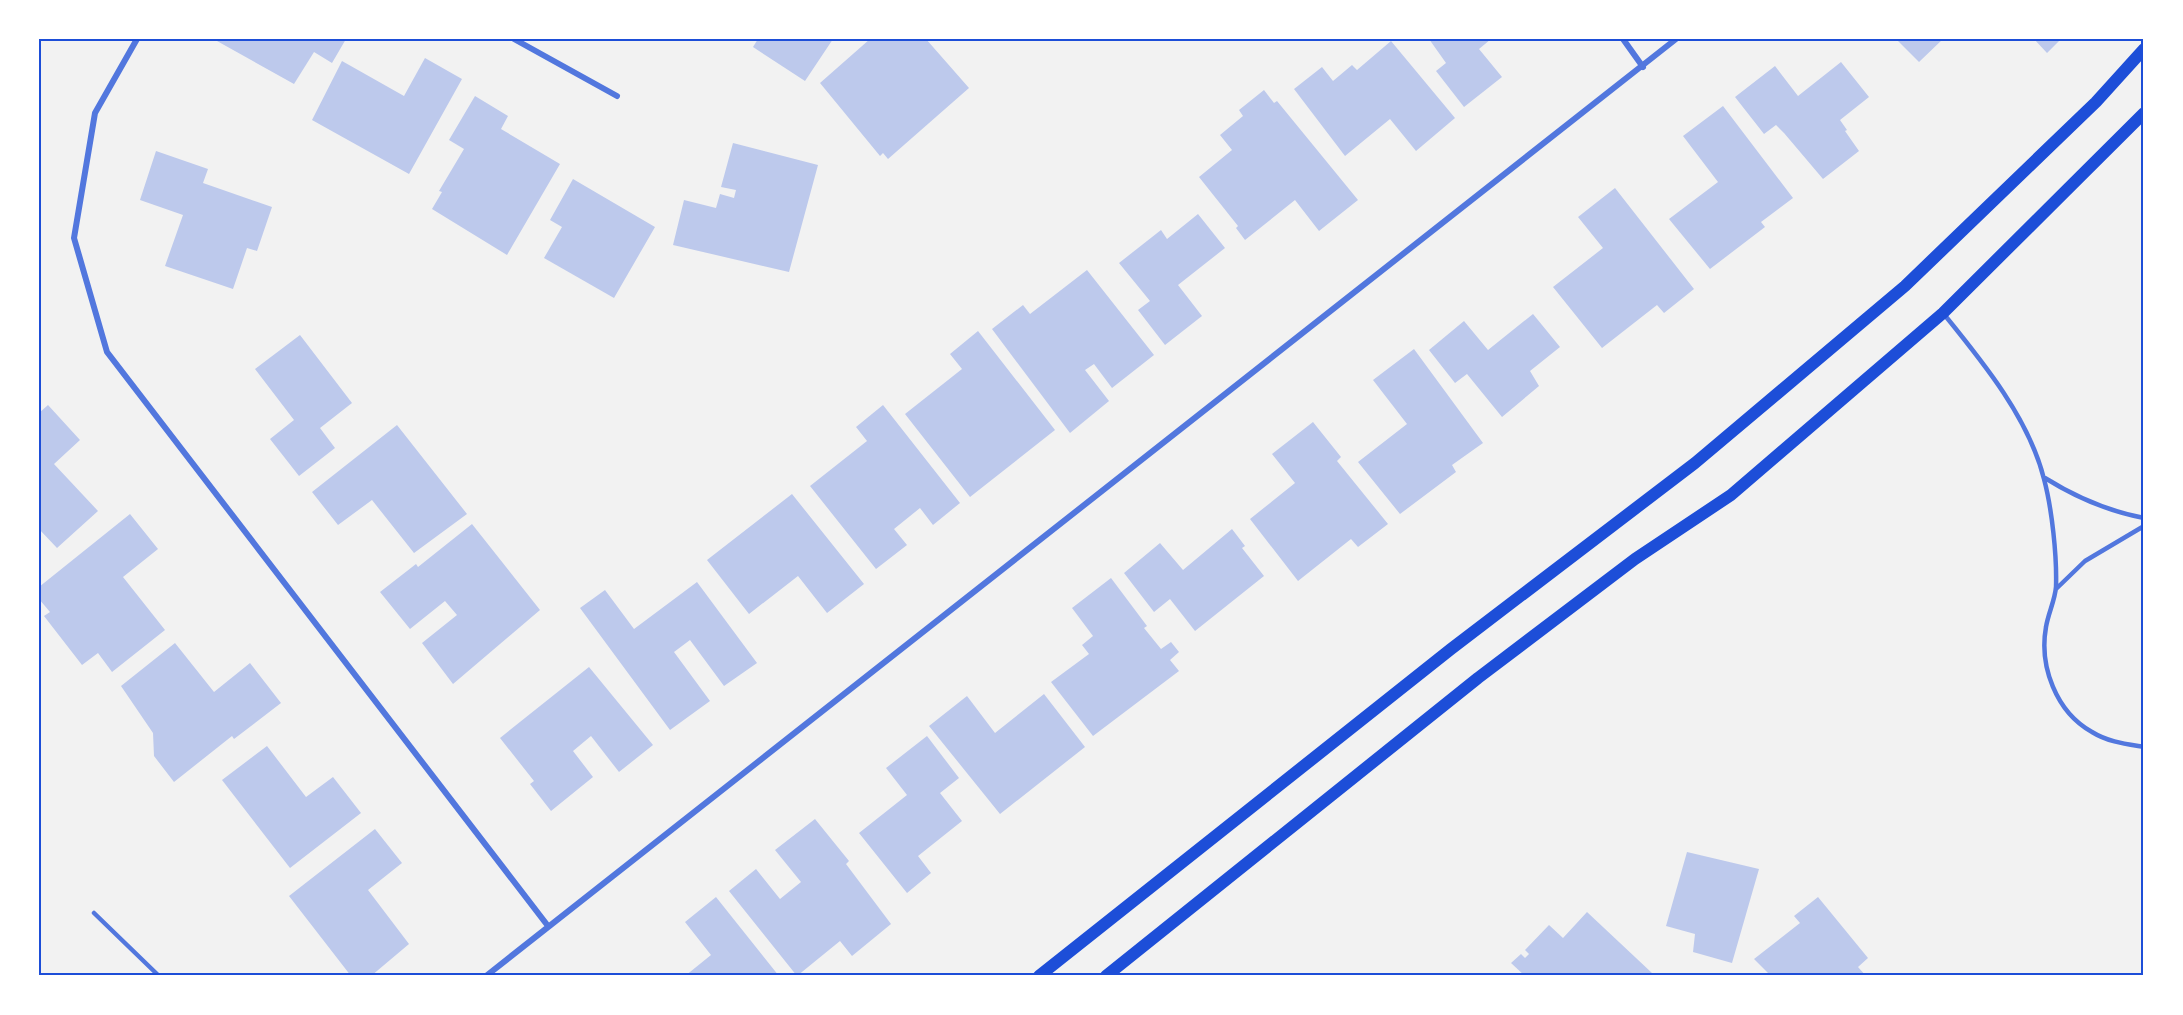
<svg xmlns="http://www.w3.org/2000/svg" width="2183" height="1015" viewBox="0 0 2183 1015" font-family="Ubuntu,sans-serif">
<rect width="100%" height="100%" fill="#f2f2f2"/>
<path fill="#bdc9ec" d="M 218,39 L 346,39 L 332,63 L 314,52 L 294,84 L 217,41 Z
M 758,39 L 833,39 L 805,81 L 753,47 Z
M 870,39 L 926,39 L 969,88 L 888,159 L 883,153 L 880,156 L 820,83 Z
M 1429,39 L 1491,39 L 1479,49 L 1502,77 L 1464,107 L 1436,71 L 1446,63 Z
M 1896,39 L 1943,39 L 1919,62 Z
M 2034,39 L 2061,39 L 2047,53 Z
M 1391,41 L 1455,118 L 1416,151 L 1390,119 L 1345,156 L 1294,89 L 1322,67 L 1333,81 L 1352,65 L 1357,70 Z
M 425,58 L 462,79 L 409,174 L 312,120 L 342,61 L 404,96 Z
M 1841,62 L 1869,97 L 1840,120 L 1847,130 L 1845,131 L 1859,151 L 1823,179 L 1784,133 L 1776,125 L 1764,134 L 1735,97 L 1775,66 L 1798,96 Z
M 1264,90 L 1274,103 L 1277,101 L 1358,200 L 1319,231 L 1295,200 L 1245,240 L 1236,228 L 1238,226 L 1199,177 L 1232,150 L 1220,135 L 1243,116 L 1239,110 Z
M 475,96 L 508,116 L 501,129 L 560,164 L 507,255 L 432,209 L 442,192 L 439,191 L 464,149 L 449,140 Z
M 1723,106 L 1793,198 L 1761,222 L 1765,227 L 1710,269 L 1669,219 L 1718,182 L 1683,136 Z
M 733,143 L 818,165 L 789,272 L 673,245 L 684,200 L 716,208 L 720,194 L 734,198 L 736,190 L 721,187 Z
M 156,151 L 208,169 L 203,183 L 272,207 L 257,251 L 247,248 L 233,289 L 165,266 L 183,215 L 140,200 Z
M 573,179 L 655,227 L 614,298 L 544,258 L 562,227 L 550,220 Z
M 1615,188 L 1694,289 L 1664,313 L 1657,305 L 1602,348 L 1553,287 L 1603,248 L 1578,217 Z
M 1198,214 L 1225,248 L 1178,285 L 1202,316 L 1165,345 L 1138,310 L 1150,301 L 1119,263 L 1161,230 L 1167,239 Z
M 1087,270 L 1154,355 L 1112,388 L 1094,364 L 1085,370 L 1109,401 L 1070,433 L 992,329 L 1023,305 L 1030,314 Z
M 1533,314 L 1560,347 L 1530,371 L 1539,386 L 1502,417 L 1467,374 L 1455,383 L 1429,350 L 1464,321 L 1488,350 Z
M 978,331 L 1055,430 L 970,497 L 905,414 L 962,369 L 950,354 Z
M 300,335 L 352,403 L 320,428 L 335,448 L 299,476 L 270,439 L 294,420 L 255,369 Z
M 1414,349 L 1483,443 L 1452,465 L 1456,472 L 1400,514 L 1358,462 L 1407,424 L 1373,380 Z
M 48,405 L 80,440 L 54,464 L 98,511 L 57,548 L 39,529 L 39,413 Z
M 883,405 L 960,503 L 933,525 L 920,508 L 894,529 L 907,545 L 876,569 L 810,486 L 867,441 L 856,427 Z
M 1313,422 L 1341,457 L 1337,461 L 1388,524 L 1358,547 L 1351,539 L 1298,581 L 1250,519 L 1295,483 L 1272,454 Z
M 397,425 L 467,514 L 414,553 L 372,500 L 338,525 L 312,492 Z
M 792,494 L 864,584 L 827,613 L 798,576 L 749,614 L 707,560 Z
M 130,514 L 158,549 L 123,577 L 165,630 L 112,672 L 98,653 L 82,665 L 44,616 L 50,612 L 39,599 L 39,587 Z
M 472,524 L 540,610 L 453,684 L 422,643 L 457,615 L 445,601 L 410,629 L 380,592 L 416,564 L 418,567 Z
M 1232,529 L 1245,546 L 1242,548 L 1264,576 L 1195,631 L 1170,599 L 1154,612 L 1124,573 L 1160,543 L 1183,570 Z
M 1111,578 L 1147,626 L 1144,628 L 1161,649 L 1171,642 L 1179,652 L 1170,660 L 1179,671 L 1093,736 L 1051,682 L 1089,654 L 1082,645 L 1093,636 L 1072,608 Z
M 697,582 L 757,663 L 724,686 L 690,640 L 674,652 L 710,701 L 670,730 L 580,608 L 605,590 L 634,629 Z
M 175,643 L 214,692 L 250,663 L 281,703 L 234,739 L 232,736 L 174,782 L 154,756 L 153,733 L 121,686 Z
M 589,667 L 653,745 L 619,772 L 591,736 L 573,751 L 593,777 L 551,811 L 530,784 L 534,781 L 500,738 Z
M 1044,694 L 1085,747 L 1000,814 L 929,726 L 967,696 L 995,733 Z
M 927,736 L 959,778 L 940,793 L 962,821 L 918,856 L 931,873 L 907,893 L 859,833 L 907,795 L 886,768 Z
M 267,746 L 306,797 L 333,777 L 361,813 L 290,868 L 222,780 Z
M 815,819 L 849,861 L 846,864 L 891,924 L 852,956 L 840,941 L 797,976 L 729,891 L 756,869 L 780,899 L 801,882 L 775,850 Z
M 375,829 L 402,863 L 368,890 L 409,944 L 371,976 L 351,976 L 289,896 Z
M 1687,852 L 1759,869 L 1732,963 L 1693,952 L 1695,934 L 1666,926 Z
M 716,897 L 779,976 L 685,976 L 711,955 L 685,922 Z
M 1818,897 L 1868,958 L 1858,967 L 1866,976 L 1771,976 L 1754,959 L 1800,923 L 1794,916 Z
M 1587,912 L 1652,973 L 1643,976 L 1525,976 L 1511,963 L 1521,954 L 1525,958 L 1529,954 L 1525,950 L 1549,925 L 1563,938 Z"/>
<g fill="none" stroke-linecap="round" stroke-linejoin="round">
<path stroke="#5277de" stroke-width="4.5" d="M 1943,313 C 1982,361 2029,418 2044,479 C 2052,509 2057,556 2056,587 C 2055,600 2048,614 2046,627 C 2039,666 2056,712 2092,732 C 2108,742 2126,744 2144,747
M 2045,478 C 2077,498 2107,511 2144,518
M 2056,589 L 2085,561 L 2144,526
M 94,913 L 159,976"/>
<path stroke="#5277de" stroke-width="6" d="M 137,39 L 95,113 L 74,238 L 107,352 L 548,926
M 514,39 L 617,96
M 1623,39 L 1643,67
M 486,976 L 1676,39"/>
<path stroke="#1d4ed8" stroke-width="12" d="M 1039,976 L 1451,649 L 1695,463 L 1905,286 L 2096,102 L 2144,49
M 1106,976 L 1478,678 L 1635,559 L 1731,495 L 1943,313 L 2144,113"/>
</g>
<rect width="2183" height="1015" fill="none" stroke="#ffffff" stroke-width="81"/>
<rect x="40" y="40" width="2102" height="934" fill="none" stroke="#1d4ed8" stroke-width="2"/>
</svg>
